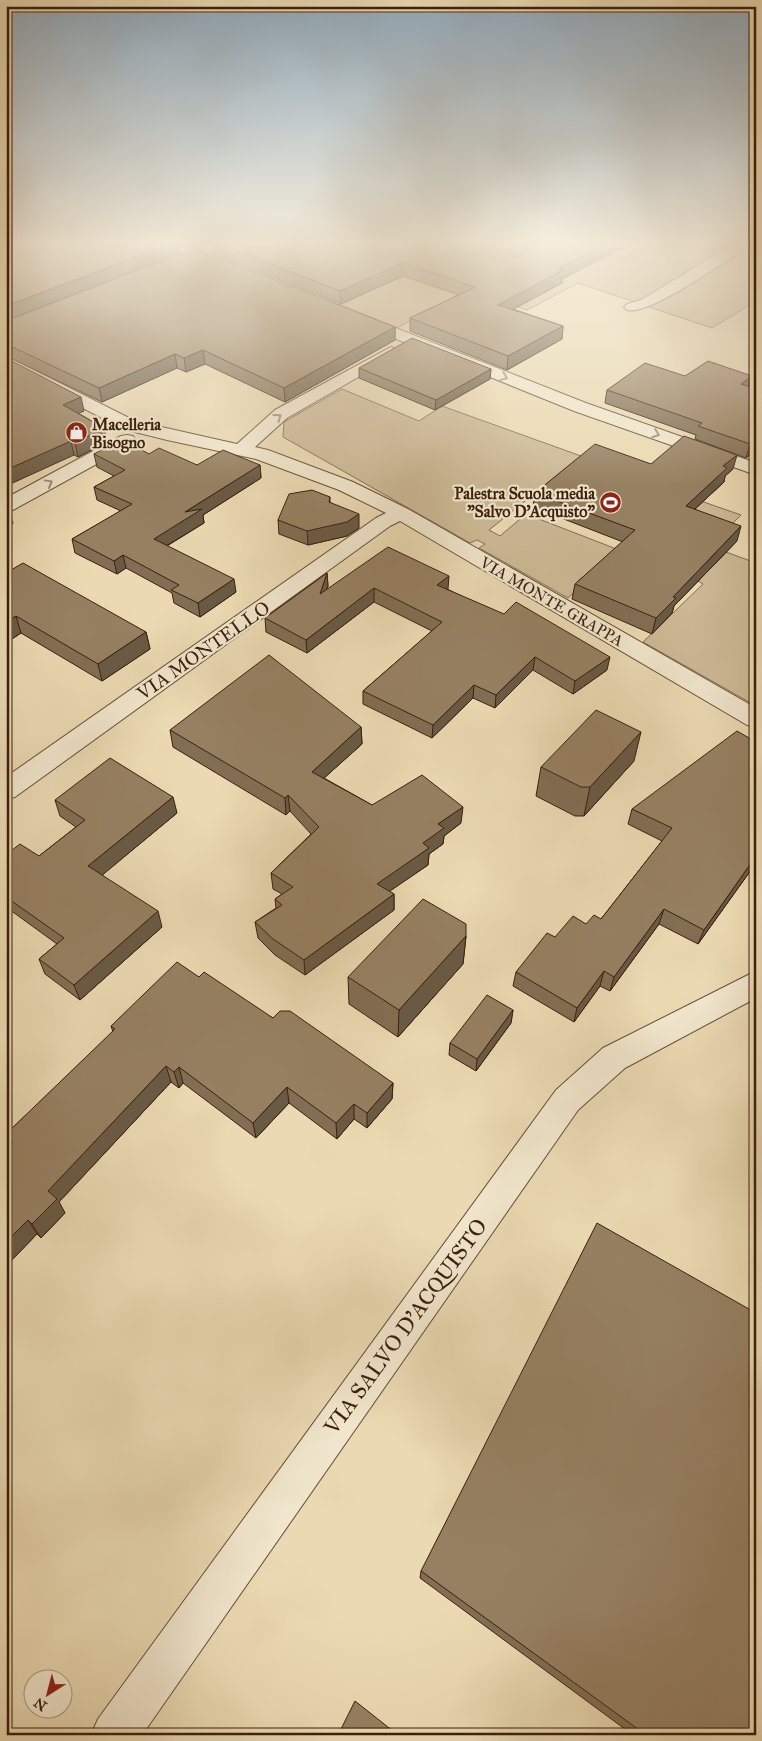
<svg xmlns="http://www.w3.org/2000/svg" width="762" height="1741" viewBox="0 0 762 1741" font-family="'IM FELL Great Primer',serif">
<rect width="100%" height="100%" fill="#ead9b2"/>
<filter id="stains"><feTurbulence type="fractalNoise" baseFrequency=".004" numOctaves="4"/><feColorMatrix values="0 0 0 0 .2 0 0 0 0 .09 0 0 0 0 .02 0 0 0 .5 -.17"/></filter>
<radialGradient id="worn" r=".72"><stop offset=".6" stop-color="#630" stop-opacity="0"/><stop offset="1" stop-color="#630" stop-opacity=".3"/></radialGradient>
<path fill="#ccb996" stroke="#846c51" d="M 483,242 L 571,242 L 624,257 L 651,242 L 756,242 L 756,301 L 712,328 L 578,283 L 527,310 L 468,289 L 397,328 L 339,304 Z
M 342,389 L 419,421 L 442,406 L 581,456 L 489,530 L 500,536 L 526,514 L 619,550 L 568,598 L 479,548 L 485,544 L 477,540 L 470,543 L 283,437 L 284,422 Z
M 701,501 L 741,515 L 721,535 L 675,518 Z
M 726,552 L 756,563 L 756,706 L 643,642 L 703,584 L 698,581 Z"/>
<g fill="none" stroke-linecap="round" stroke-linejoin="round">
<defs>
<path id="minor" d="M 159,242 L 178,242 L 227,262 L 229,265 L 227,268 L 217,268 L 161,245 Z
M 734,242 L 748,242 L 740,252 C 719,265 648,316 627,310 L 624,307 L 627,304 L 641,300 L 730,246 Z
M 360,314 L 586,403 L 756,463 L 756,475 L 574,411 L 354,322 L 352,319 L 354,316 Z
M 391,347 L 397,349 L 399,352 L 397,355 L 287,418 L 255,447 L 268,450 L 353,482 L 408,509 L 756,708 L 756,727 L 747,725 L 400,521 L 390,526 L 15,797 L 6,799 L 6,777 L 376,518 L 386,513 L 339,490 L 256,459 L 167,440 L 123,429 L 6,368 L 6,356 L 135,421 L 237,444 L 275,410 Z
M 127,435 L 133,436 L 136,440 L 133,444 L 13,510 L 6,512 L 6,498 L 121,436 Z
M 756,971 L 756,998 L 625,1068 L 578,1110 L 142,1735 L 91,1735 L 98,1719 L 556,1090 L 603,1048 Z"/>
</defs>
<use href="#minor" stroke="#674e36" stroke-width="2"/>
<use href="#minor" fill="#f1e6cd" fill-rule="evenodd"/>
</g>
<path fill="#816e54" stroke="#3b1f0c" d="M 183,242 L 210,242 L 196,247 Z
M 213,242 L 546,242 L 517,258 L 523,258 L 553,242 L 633,242 L 562,279 L 562,283 L 513,309 L 563,326 L 562,339 L 507,370 L 410,331 L 410,318 L 459,295 L 403,276 L 341,304 L 214,254 Z
M 6,321 L 395,327 L 395,340 L 285,402 L 205,364 L 186,372 L 177,368 L 102,402 L 6,356 Z
M 6,358 L 84,411 L 78,413 L 104,428 L 107,442 L 78,457 L 74,455 Z
M 359,368 L 491,369 L 490,379 L 435,410 L 359,378 Z
M 685,376 L 749,386 L 756,389 L 756,450 L 746,458 L 695,439 L 696,435 L 605,403 L 607,390 Z
M 94,454 L 149,454 L 197,465 L 260,465 L 261,478 L 203,515 L 204,523 L 167,546 L 236,592 L 200,617 L 174,603 L 172,593 L 126,568 L 117,574 L 75,553 L 72,539 L 121,511 L 97,500 L 94,487 L 114,476 L 97,467 Z
M 733,469 L 725,476 L 724,482 L 695,509 L 737,541 L 674,606 L 672,613 L 652,634 L 572,599 L 575,584 L 623,542 L 533,507 L 535,493 Z
M 330,497 L 330,502 L 359,528 L 347,536 L 308,545 L 279,534 L 278,520 Z
M 6,573 L 146,632 L 150,649 L 102,681 L 21,633 L 6,643 Z
M 327,573 L 328,586 L 327,589 L 448,589 L 447,589 L 607,670 L 573,694 L 533,670 L 495,708 L 473,698 L 432,738 L 363,704 L 363,691 L 432,631 L 374,602 L 307,653 L 266,632 L 265,618 Z
M 361,727 L 362,744 L 324,778 L 372,805 L 461,823 L 444,836 L 443,844 L 429,854 L 428,865 L 389,891 L 394,894 L 394,910 L 305,975 L 275,955 L 258,938 L 255,922 L 276,908 L 275,899 L 282,894 L 273,889 L 271,873 L 311,834 L 290,811 L 286,815 L 173,747 L 170,730 Z
M 634,761 L 584,816 L 575,816 L 536,796 L 541,767 Z
M 55,800 L 177,813 L 102,875 L 162,927 L 80,1000 L 45,974 L 39,959 L 57,944 L 6,907 L 6,854 L 39,856 L 76,827 L 60,816 Z
M 632,809 L 756,863 L 698,944 L 659,924 L 610,991 L 600,986 L 574,1022 L 513,986 L 516,972 L 555,937 L 586,924 L 601,919 L 662,841 L 628,824 Z
M 466,936 L 463,964 L 398,1037 L 349,1004 L 348,977 Z
M 199,977 L 273,1018 L 393,1083 L 392,1099 L 367,1128 L 354,1119 L 337,1139 L 289,1103 L 256,1138 L 183,1083 L 179,1088 L 171,1082 L 59,1202 L 65,1213 L 41,1238 L 37,1234 L 6,1266 L 11,1145 L 6,1137 L 6,1134 L 113,1032 L 111,1026 Z
M 513,1010 L 511,1023 L 476,1071 L 449,1055 L 450,1043 Z
M 421,1571 L 756,1735 L 633,1735 L 420,1578 Z"/>
<path fill="#695a45" stroke="#3b1f0c" d="M 176,242 L 177,242 L 179,254 L 6,321 L 6,306 Z
M 195,242 L 210,242 L 196,247 Z
M 524,242 L 546,242 L 510,261 L 509,252 L 511,249 Z
M 611,242 L 633,242 L 562,279 L 562,283 L 497,318 L 498,305 L 559,268 Z
M 403,263 L 403,276 L 341,304 L 340,291 Z
M 563,326 L 562,339 L 507,370 L 508,356 Z
M 395,327 L 395,340 L 285,402 L 284,388 Z
M 203,350 L 205,364 L 186,372 L 184,358 Z
M 175,354 L 177,368 L 102,402 L 99,388 Z
M 491,369 L 490,379 L 435,410 L 436,400 Z
M 752,376 L 748,388 L 741,384 Z
M 81,397 L 84,411 L 66,419 L 63,405 Z
M 104,428 L 107,442 L 78,457 L 75,443 Z
M 756,440 L 756,450 L 746,458 L 750,444 Z
M 71,441 L 74,455 L 6,486 L 6,470 Z
M 737,455 L 733,469 L 725,476 L 724,482 L 682,521 L 686,506 L 723,466 Z
M 260,465 L 261,478 L 203,515 L 204,523 L 156,552 L 154,539 L 185,512 Z
M 9,508 L 13,523 L 6,535 L 6,512 Z
M 359,514 L 359,528 L 347,536 L 308,545 L 307,531 Z
M 741,526 L 737,541 L 674,606 L 672,613 L 652,634 L 656,618 L 673,597 Z
M 123,555 L 126,568 L 117,574 L 114,561 Z
M 327,573 L 328,586 L 321,607 L 320,594 Z
M 449,576 L 448,589 L 436,598 L 437,585 Z
M 234,579 L 236,592 L 200,617 L 198,603 Z
M 374,588 L 374,602 L 307,653 L 306,640 Z
M 16,616 L 21,633 L 6,643 L 6,622 Z
M 146,632 L 150,649 L 102,681 L 98,664 Z
M 535,657 L 533,670 L 495,708 L 496,695 Z
M 610,657 L 607,670 L 573,694 L 575,681 Z
M 474,685 L 473,698 L 432,738 L 433,725 Z
M 361,727 L 362,744 L 313,788 L 312,772 Z
M 641,732 L 634,761 L 584,816 L 590,787 Z
M 288,795 L 290,811 L 286,815 L 285,798 Z
M 173,797 L 177,813 L 94,882 L 88,866 Z
M 463,807 L 461,823 L 444,836 L 443,844 L 429,854 L 428,865 L 377,900 L 377,884 L 438,824 Z
M 756,856 L 756,863 L 698,944 L 704,930 Z
M 394,894 L 394,910 L 305,975 L 304,960 Z
M 664,909 L 659,924 L 610,991 L 614,977 Z
M 158,911 L 162,927 L 80,1000 L 74,985 Z
M 466,936 L 463,964 L 398,1037 L 399,1010 Z
M 604,971 L 600,986 L 574,1022 L 577,1008 Z
M 513,1010 L 511,1023 L 476,1071 L 477,1059 Z
M 6,1057 L 11,1065 L 6,1070 Z
M 166,1066 L 171,1082 L 59,1202 L 65,1213 L 41,1238 L 32,1224 L 48,1191 Z
M 179,1067 L 183,1083 L 179,1088 L 174,1072 Z
M 393,1083 L 392,1099 L 367,1128 L 367,1113 Z
M 287,1087 L 289,1103 L 256,1138 L 253,1123 Z
M 354,1104 L 354,1119 L 337,1139 L 336,1123 Z
M 28,1220 L 37,1234 L 6,1266 L 6,1242 Z"/>
<path fill="#968062" stroke="#3b1f0c" d="M 6,242 L 176,242 L 6,306 Z
M 214,242 L 524,242 L 511,249 L 509,252 L 511,257 L 523,258 L 553,242 L 611,242 L 559,268 L 563,270 L 498,305 L 563,326 L 508,356 L 410,318 L 475,287 L 403,263 L 340,291 Z
M 194,248 L 395,327 L 284,388 L 203,350 L 184,358 L 175,354 L 99,388 L 6,344 L 6,321 Z
M 412,338 L 491,369 L 436,400 L 359,368 Z
M 6,358 L 81,397 L 63,405 L 104,428 L 75,443 L 71,441 L 6,470 Z
M 708,361 L 752,376 L 741,384 L 756,389 L 756,440 L 750,444 L 698,426 L 702,423 L 607,390 L 645,363 L 685,376 Z
M 684,436 L 737,455 L 723,466 L 727,468 L 686,506 L 741,526 L 673,597 L 676,598 L 656,618 L 575,584 L 635,530 L 535,493 L 595,444 L 651,464 Z
M 122,439 L 149,454 L 159,448 L 197,465 L 223,450 L 260,465 L 185,512 L 202,509 L 154,539 L 234,579 L 198,603 L 171,590 L 179,585 L 123,555 L 114,561 L 72,539 L 132,504 L 94,487 L 125,470 L 94,454 Z
M 312,490 L 330,497 L 329,502 L 359,514 L 347,522 L 307,531 L 278,520 L 289,494 Z
M 388,547 L 449,576 L 437,585 L 504,614 L 516,602 L 610,657 L 575,681 L 535,657 L 496,695 L 474,685 L 433,725 L 363,691 L 442,622 L 374,588 L 306,640 L 265,618 L 327,573 L 320,594 Z
M 23,563 L 146,632 L 98,664 L 16,616 L 6,622 L 6,573 Z
M 269,655 L 361,727 L 312,772 L 372,805 L 422,775 L 463,807 L 438,824 L 444,828 L 423,843 L 429,848 L 377,884 L 394,894 L 304,960 L 273,939 L 255,922 L 282,905 L 275,899 L 293,887 L 271,873 L 319,827 L 288,795 L 285,798 L 170,730 Z
M 596,710 L 641,732 L 590,787 L 581,787 L 541,767 Z
M 737,731 L 756,742 L 756,856 L 704,930 L 664,909 L 614,977 L 604,971 L 577,1008 L 516,972 L 547,933 L 555,937 L 573,916 L 586,924 L 594,915 L 601,919 L 672,828 L 632,809 Z
M 110,758 L 173,797 L 88,866 L 158,911 L 74,985 L 39,959 L 64,938 L 6,897 L 6,854 L 7,854 L 20,844 L 39,856 L 85,820 L 55,800 Z
M 423,899 L 466,924 L 466,936 L 399,1010 L 348,977 Z
M 177,962 L 199,977 L 204,972 L 273,1018 L 280,1011 L 290,1011 L 393,1083 L 367,1113 L 354,1104 L 336,1123 L 287,1087 L 253,1123 L 179,1067 L 174,1072 L 166,1066 L 48,1191 L 57,1199 L 32,1224 L 28,1220 L 6,1242 L 6,1149 L 13,1143 L 6,1136 L 6,1134 L 115,1029 L 111,1026 Z
M 487,995 L 513,1010 L 477,1059 L 450,1043 Z
M 597,1223 L 756,1313 L 756,1735 L 646,1735 L 421,1571 Z
M 355,1701 L 398,1735 L 338,1735 Z"/>
<defs><path id="oneway-chevron" d="M-2-3.5L2.5 0L-2 3.5" fill="none" stroke-width="1.6" stroke-linecap="round" stroke-linejoin="round" transform="scale(1.25)"/></defs>
<g stroke="#9f8c76">
<use href="#oneway-chevron" transform="translate(504 377) rotate(22)"/>
<use href="#oneway-chevron" transform="translate(278 417) rotate(-36)"/>
<use href="#oneway-chevron" transform="translate(656 434) rotate(20)"/>
<use href="#oneway-chevron" transform="translate(49 483) rotate(-29)"/>
</g>
<linearGradient id="sky" x2="0" y2="1"><stop stop-color="#91aabc"/><stop offset="0.5" stop-color="#f6eedc"/><stop offset="1" stop-color="#f6eedc" stop-opacity="0"/></linearGradient>
<rect width="762" height="486" fill="url(#sky)"/>
<defs>
<symbol id="shop-disc" viewBox="-11 -11 22 22"><circle r="9.5" fill="#8f2418" stroke="#f1e6cd"/><path d="M-5-2.5h2.3a2.7 3.5 0 0 1 5.4 0H5L5.5 6h-11ZM-1.5-2.5h3a1.5 2.3 0 0 0-3 0Z" fill="#fff"/></symbol>
<symbol id="stadium-disc" viewBox="-11 -11 22 22"><circle r="9.5" fill="#8f2418" stroke="#f1e6cd"/><path d="M0-5a6.5 5 0 1 0 0 10a6.5 5 0 1 0 0-10ZM-3.5-1.8h7v3.6h-7Z" fill="#fff"/></symbol>
</defs>
<g fill-rule="evenodd">
<use href="#shop-disc" x="64" y="420" width="25" height="25"/>
<use href="#stadium-disc" x="598" y="490" width="25" height="25"/>
</g>
<g text-anchor="middle" stroke-width="4.5" stroke-linejoin="round" paint-order="stroke">
<g font-size="16" font-weight="bold" fill="#3b1f0c" stroke="#f1e6cd" text-anchor="start">
<text x="92" y="430">Macelleria<tspan x="92" dy="18">Bisogno</tspan></text>
<text x="595" y="499" text-anchor="end">Palestra Scuola media<tspan x="595" dy="18">"Salvo D'Acquisto"</tspan></text>
</g>
<g font-size="16" fill="#3b1f0c" stroke="#f1e6cd">
<text transform="translate(552 601) rotate(30)" y="6">VIA MONTE GRAPPA</text>
</g>
<g font-size="19" fill="#3b1f0c" stroke="#f1e6cd">
<text transform="translate(203 650) rotate(-35)" y="7">VIA MONTELLO</text>
</g>
<g font-size="22" fill="#3b1f0c" stroke="#f1e6cd">
<text transform="translate(405 1326) rotate(-54)" y="8">VIA SALVO D'ACQUISTO</text>
</g>
</g>
<rect width="762" height="1741" fill="none" stroke="#ead9b2" stroke-width="25"/>
<rect x="8" y="8" width="747" height="1726" fill="none" stroke="#3b1f0c" stroke-width="2.5"/>
<rect x="12" y="12" width="737" height="1716" fill="none" stroke="#3b1f0c"/>
<g transform="translate(48 1694) rotate(216)"><circle r="24" fill="#f1e6cd" stroke="#a89680"/>
<path d="M0-4L9 19L0 12L-9 19Z" fill="#8f2418"/>
<text y="-8" font-size="14" font-weight="bold" text-anchor="middle" fill="#3b1f0c">N</text>
</g>
<rect width="100%" height="100%" filter="url(#stains)"/>
<rect width="100%" height="100%" fill="url(#worn)"/>
</svg>
